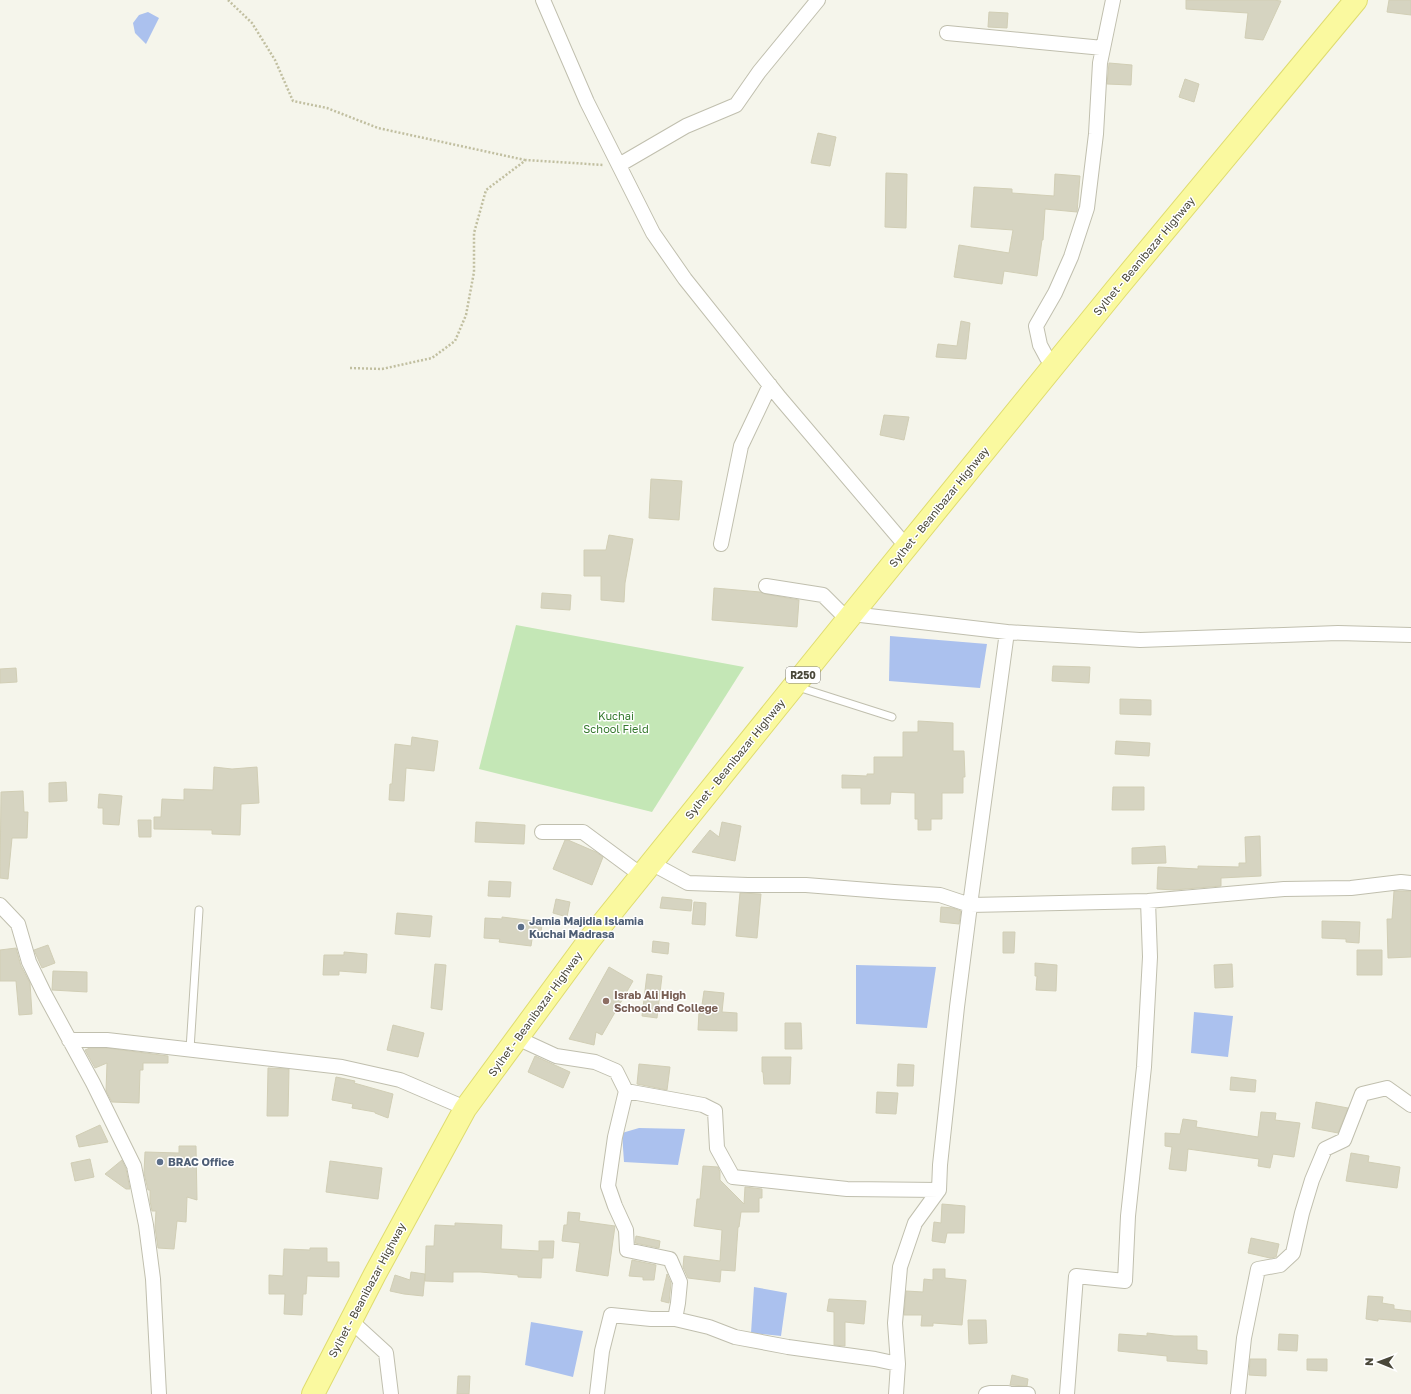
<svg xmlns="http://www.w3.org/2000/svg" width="1411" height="1394" viewBox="0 0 1411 1394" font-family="'Golos Text',sans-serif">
<rect width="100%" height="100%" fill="#f5f5eb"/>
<path fill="#c4e7b6" d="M 516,625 L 744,667 L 652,812 L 479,769 Z"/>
<path fill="#abc1ee" d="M 148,12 L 159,18 L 146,44 L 135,33 L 133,23 L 139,15 Z
M 890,636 L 987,644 L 980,688 L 889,681 Z
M 856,965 L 936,967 L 927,1028 L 856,1024 Z
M 1194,1012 L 1233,1016 L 1228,1057 L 1191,1053 Z
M 639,1128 L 685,1129 L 678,1165 L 624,1162 L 622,1133 Z
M 754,1287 L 787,1293 L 781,1336 L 751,1333 Z
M 531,1322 L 583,1331 L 573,1377 L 525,1365 Z"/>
<path fill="#d6d4c1" stroke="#d1ceb5" d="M 1186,0 L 1273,0 L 1281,1 L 1263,40 L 1245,38 L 1248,13 L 1186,9 Z
M 1389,0 L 1411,0 L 1411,15 L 1387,12 Z
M 989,12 L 1008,13 L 1007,28 L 988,27 Z
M 1109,63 L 1132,65 L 1131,85 L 1107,84 Z
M 1185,79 L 1199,84 L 1194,102 L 1179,97 Z
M 818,133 L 836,137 L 830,166 L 811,163 Z
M 886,173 L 907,174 L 906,228 L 885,227 Z
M 1055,174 L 1080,176 L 1077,212 L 1045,209 L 1043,240 L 1042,240 L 1037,276 L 1004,271 L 1002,284 L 954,277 L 959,245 L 1009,253 L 1013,230 L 971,227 L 974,187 L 1012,189 L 1012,193 L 1054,196 Z
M 961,321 L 970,323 L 966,359 L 936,357 L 938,344 L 957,346 Z
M 884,415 L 909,417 L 904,440 L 880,435 Z
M 651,479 L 682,481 L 679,520 L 649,518 Z
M 609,535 L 633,539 L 625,583 L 624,602 L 601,600 L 601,576 L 584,576 L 584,550 L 606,550 Z
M 714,588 L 760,592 L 765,594 L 799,600 L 797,627 L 712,620 Z
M 542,593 L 571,595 L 570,610 L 541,608 Z
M 1053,666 L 1090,667 L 1089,683 L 1052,681 Z
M 16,668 L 17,682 L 0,683 L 0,669 Z
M 1120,699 L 1151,700 L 1151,715 L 1120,714 Z
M 918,721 L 953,723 L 953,751 L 964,751 L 965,777 L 963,777 L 963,793 L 942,793 L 942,819 L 931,819 L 931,830 L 918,830 L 918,819 L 915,819 L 915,793 L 891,792 L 890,804 L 861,804 L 861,788 L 842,788 L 842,775 L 867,776 L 867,774 L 874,774 L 874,757 L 903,757 L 903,732 L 918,732 Z
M 412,737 L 438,741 L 434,771 L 406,768 L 404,801 L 389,800 L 390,784 L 392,784 L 395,744 L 411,746 Z
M 1116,741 L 1150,743 L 1149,756 L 1115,754 Z
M 214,767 L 232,769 L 257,767 L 259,803 L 241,804 L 240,835 L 212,834 L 212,830 L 154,829 L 154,817 L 161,817 L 162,799 L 184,800 L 184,789 L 213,790 Z
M 66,782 L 67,801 L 49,802 L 49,783 Z
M 1113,787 L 1144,787 L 1144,810 L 1112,810 Z
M 23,791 L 24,812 L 28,812 L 27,838 L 12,838 L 8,879 L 0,878 L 1,792 Z
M 99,794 L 122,796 L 119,825 L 103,824 L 103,808 L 98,808 Z
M 138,820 L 151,820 L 151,837 L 139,837 Z
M 476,822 L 525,825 L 524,844 L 475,842 Z
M 722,822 L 741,826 L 735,861 L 692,852 L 710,830 L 719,837 Z
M 1260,836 L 1261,876 L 1221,878 L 1221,886 L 1174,890 L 1157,889 L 1158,867 L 1198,869 L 1198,866 L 1239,867 L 1239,863 L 1246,863 L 1245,837 Z
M 565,840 L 568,840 L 596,852 L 603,857 L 592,885 L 553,869 Z
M 1165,846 L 1166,863 L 1132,864 L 1132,848 Z
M 489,881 L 511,882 L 510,897 L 488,896 Z
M 1394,891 L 1411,891 L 1411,957 L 1388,958 L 1387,919 L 1392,919 Z
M 740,893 L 761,894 L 757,938 L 736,936 Z
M 662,897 L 692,900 L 691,911 L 660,908 Z
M 556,899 L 570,902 L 567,917 L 553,913 Z
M 694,902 L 706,903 L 705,925 L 692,924 Z
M 941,907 L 953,908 L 961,911 L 959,924 L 940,922 Z
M 397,913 L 432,916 L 430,937 L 395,934 Z
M 502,917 L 542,922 L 541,934 L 533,933 L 531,946 L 499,942 L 500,939 L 484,938 L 485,918 L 502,919 Z
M 1322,921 L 1360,922 L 1359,943 L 1346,942 L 1346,939 L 1322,938 Z
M 1003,932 L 1015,932 L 1014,953 L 1003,953 Z
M 653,941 L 669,943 L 668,954 L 652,952 Z
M 48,945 L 55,963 L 42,968 L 34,950 Z
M 16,948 L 21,966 L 30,983 L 32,1014 L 19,1015 L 16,981 L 0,981 L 0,950 Z
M 1357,950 L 1382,950 L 1382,975 L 1357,975 Z
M 344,952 L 367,954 L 366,973 L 339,971 L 339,975 L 323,975 L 324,955 L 344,955 Z
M 1035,963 L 1057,965 L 1056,991 L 1036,990 L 1037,976 L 1035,976 Z
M 435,964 L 446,965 L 442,1010 L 431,1008 Z
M 1232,964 L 1233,987 L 1215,988 L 1214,965 Z
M 609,967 L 633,981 L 602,1035 L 596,1032 L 594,1045 L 569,1039 Z
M 53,971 L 87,972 L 87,992 L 52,990 Z
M 647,974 L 662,976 L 657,1018 L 642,1016 Z
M 704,991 L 724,993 L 722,1012 L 737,1013 L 737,1031 L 698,1030 L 699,1012 L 701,1012 Z
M 785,1023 L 801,1023 L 802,1049 L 785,1049 Z
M 393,1025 L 424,1033 L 418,1057 L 387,1050 Z
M 90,1048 L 107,1048 L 168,1056 L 168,1063 L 143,1063 L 143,1070 L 140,1070 L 139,1103 L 112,1102 L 106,1091 L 107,1063 L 95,1068 L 85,1050 Z
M 535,1056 L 570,1072 L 563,1088 L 528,1072 Z
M 762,1057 L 791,1057 L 790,1084 L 764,1084 L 763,1072 L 762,1072 Z
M 639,1064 L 670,1067 L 667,1090 L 637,1084 Z
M 898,1064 L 914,1065 L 913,1086 L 897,1086 Z
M 268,1068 L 289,1069 L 288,1116 L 267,1116 Z
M 336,1077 L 355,1081 L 354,1083 L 393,1094 L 388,1118 L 375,1113 L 375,1112 L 352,1108 L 353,1104 L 332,1100 Z
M 1231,1077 L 1256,1080 L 1255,1092 L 1230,1090 Z
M 877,1092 L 898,1093 L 896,1114 L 876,1113 Z
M 1316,1102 L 1348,1108 L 1338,1133 L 1312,1128 Z
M 1261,1112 L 1276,1113 L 1275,1120 L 1300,1123 L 1294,1157 L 1273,1154 L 1270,1168 L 1258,1166 L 1259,1159 L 1188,1149 L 1186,1171 L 1169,1169 L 1172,1147 L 1165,1146 L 1165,1133 L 1180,1134 L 1183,1119 L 1197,1121 L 1196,1127 L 1258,1137 Z
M 100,1125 L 108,1142 L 79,1147 L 76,1136 Z
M 179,1146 L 196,1146 L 197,1200 L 187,1197 L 186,1222 L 177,1221 L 174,1249 L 158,1248 L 155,1227 L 156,1211 L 152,1211 L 150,1201 L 150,1190 L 148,1190 L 144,1173 L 145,1152 L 179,1153 Z
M 1351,1153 L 1369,1156 L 1368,1162 L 1400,1167 L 1397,1188 L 1346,1181 Z
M 90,1159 L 94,1177 L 75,1181 L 71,1163 Z
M 122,1160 L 126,1169 L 130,1189 L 126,1189 L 105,1174 Z
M 330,1161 L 382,1168 L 378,1199 L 326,1192 Z
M 703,1166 L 718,1167 L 720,1172 L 720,1180 L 744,1204 L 745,1187 L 762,1189 L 762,1198 L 759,1198 L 759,1212 L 741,1212 L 739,1227 L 738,1227 L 735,1271 L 721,1270 L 720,1282 L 688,1278 L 683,1267 L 684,1256 L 720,1261 L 722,1230 L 694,1226 L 697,1199 L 700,1199 Z
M 942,1204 L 965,1206 L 964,1233 L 947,1233 L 945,1243 L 932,1241 L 934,1222 L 941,1223 Z
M 568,1212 L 580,1213 L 579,1221 L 615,1226 L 608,1276 L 576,1271 L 580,1243 L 562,1241 L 564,1225 L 567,1225 Z
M 455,1223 L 502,1225 L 501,1249 L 502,1249 L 539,1251 L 539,1241 L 554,1241 L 553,1258 L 542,1258 L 541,1278 L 518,1277 L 518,1275 L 480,1272 L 453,1272 L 453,1282 L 425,1281 L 426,1246 L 434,1246 L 435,1225 L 455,1226 Z
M 636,1236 L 660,1241 L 659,1248 L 635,1243 Z
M 1251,1238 L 1279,1244 L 1276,1257 L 1270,1258 L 1248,1253 Z
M 310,1248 L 327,1248 L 327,1262 L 339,1262 L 339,1277 L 307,1276 L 306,1294 L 303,1294 L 302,1315 L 284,1314 L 285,1294 L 269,1294 L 269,1275 L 283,1276 L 284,1249 L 310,1250 Z
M 632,1260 L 656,1265 L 654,1280 L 643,1280 L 643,1277 L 629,1276 Z
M 933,1269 L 945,1269 L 945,1278 L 966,1280 L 962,1325 L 933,1323 L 933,1326 L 921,1326 L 922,1315 L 904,1315 L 906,1291 L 923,1292 L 924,1279 L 933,1280 Z
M 411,1272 L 425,1274 L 423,1296 L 404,1294 L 390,1291 L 395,1275 L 410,1280 Z
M 667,1274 L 671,1283 L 669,1303 L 661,1301 Z
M 1368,1296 L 1383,1297 L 1382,1303 L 1394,1305 L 1394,1309 L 1411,1311 L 1411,1322 L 1378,1319 L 1378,1321 L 1366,1319 Z
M 829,1299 L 866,1301 L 864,1324 L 845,1322 L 845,1346 L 834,1345 L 834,1312 L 827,1311 Z
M 968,1320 L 986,1320 L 987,1343 L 969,1344 Z
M 1147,1333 L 1174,1336 L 1197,1336 L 1197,1350 L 1207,1351 L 1207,1364 L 1167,1361 L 1167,1356 L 1118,1351 L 1119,1334 L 1147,1336 Z
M 1279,1334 L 1298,1335 L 1297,1351 L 1278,1350 Z
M 1250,1359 L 1266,1359 L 1266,1376 L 1249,1375 Z
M 1307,1359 L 1327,1359 L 1327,1371 L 1307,1370 Z
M 1012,1375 L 1028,1379 L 1027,1386 L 1010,1385 Z
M 458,1376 L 470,1376 L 469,1394 L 457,1394 Z"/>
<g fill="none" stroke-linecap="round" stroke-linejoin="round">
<defs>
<path id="service" d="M 798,687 L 892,717
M 190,1049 L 199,910"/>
<path id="minor" d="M 543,0 L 587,102 L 653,233 L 685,279 L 780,398 L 900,539
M 947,33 L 1103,48
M 619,165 L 686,126 L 736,105 L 759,72 L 818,0
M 1047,358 L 1040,345 L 1036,326 L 1055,293 L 1071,257 L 1087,208 L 1096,134 L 1100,63 L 1113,0
M 721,544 L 741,446 L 770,385
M 766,586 L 823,595 L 840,612
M 852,614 L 1007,632 L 1140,640 L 1338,633 L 1411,635
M 542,832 L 583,832 L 633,869
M 651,863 L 688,883 L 748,885 L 806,885 L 894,892 L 940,895 L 970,905 L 1148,901 L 1284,889 L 1351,888 L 1401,882 L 1411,883
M 0,905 L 18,924 L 29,962 L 44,993 L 93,1083 L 134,1166 L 146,1225 L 153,1279 L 159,1394
M 517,1038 L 556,1056 L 595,1062 L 616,1071 L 626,1091 L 703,1105 L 715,1111 L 717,1148 L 733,1177 L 847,1189 L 939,1190
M 69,1040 L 107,1040 L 342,1067 L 400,1080 L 456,1104
M 626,1091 L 615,1137 L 608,1186 L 615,1206 L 626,1230 L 627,1250 L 670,1259 L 680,1282 L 678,1303 L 675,1319
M 351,1321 L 386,1353 L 391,1394
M 597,1394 L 602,1351 L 611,1315 L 651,1319 L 675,1319 L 709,1327 L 735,1337 L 788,1347 L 875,1359 L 898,1364
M 896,1394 L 898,1364 L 895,1323 L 900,1267 L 915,1223 L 939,1190 L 940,1165 L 957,1007 L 970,905 L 1007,632
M 986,1394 L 990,1393 L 1008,1393
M 1008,1394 L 1028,1394
M 1067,1394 L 1076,1276 L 1125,1281 L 1128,1216 L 1144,1067 L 1150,957 L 1148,901
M 1238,1394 L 1244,1338 L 1258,1269 L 1280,1265 L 1293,1253 L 1302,1213 L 1312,1180 L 1325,1149 L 1344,1140 L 1362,1094 L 1387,1088 L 1411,1105"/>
<path id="primary" d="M 313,1394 L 375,1274 L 465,1109 L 590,939 L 852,614 L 1117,288 L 1356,0"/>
</defs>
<use href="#service" stroke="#c0bfae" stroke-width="9"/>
<use href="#minor" stroke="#c0bfae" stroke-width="16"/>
<use href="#primary" stroke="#dfdc6f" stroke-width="24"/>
<path stroke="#c1bfa0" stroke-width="2.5" stroke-dasharray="2 2" stroke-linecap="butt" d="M 228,0 L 252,23 L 275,60 L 293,101 L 327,108 L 378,128 L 525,160
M 350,368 L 382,369 L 432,358 L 455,341 L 466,315 L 474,272 L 474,233 L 486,190 L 526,160 L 604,165"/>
<use href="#service" stroke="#fff" stroke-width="7"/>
<use href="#minor" stroke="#fff" stroke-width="14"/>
<use href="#primary" stroke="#faf99f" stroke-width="22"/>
</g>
<g fill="#5c6f8a" stroke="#fff" stroke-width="1.5">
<circle cx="521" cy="927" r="4"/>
<circle cx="160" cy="1162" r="4"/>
</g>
<circle fill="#8d6e63" stroke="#fff" stroke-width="1.5" cx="606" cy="1001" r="4"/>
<g text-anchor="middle" stroke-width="3" stroke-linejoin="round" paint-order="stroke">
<rect fill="#fff" stroke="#807e74" stroke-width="1" x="786" y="667" width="34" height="16" rx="3"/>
<g font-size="10" font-weight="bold" fill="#494739">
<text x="803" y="679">R250</text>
</g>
<g font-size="11" fill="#494739" stroke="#fff">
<text transform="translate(1144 256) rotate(-50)" y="4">Sylhet - Beanibazar Highway</text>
<text transform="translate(939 507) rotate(-51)" y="4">Sylhet - Beanibazar Highway</text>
<text transform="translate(735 759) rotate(-51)" y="4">Sylhet - Beanibazar Highway</text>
<text transform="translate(535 1014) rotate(-54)" y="4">Sylhet - Beanibazar Highway</text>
<text transform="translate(367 1290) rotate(-62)" y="4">Sylhet - Beanibazar Highway</text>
</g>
<g font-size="11" fill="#367a2e" stroke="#fff">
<text x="616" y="720">Kuchai<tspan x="616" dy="13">School Field</tspan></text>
</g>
<g font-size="11" font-weight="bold" fill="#4e5e75" stroke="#fff" text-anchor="start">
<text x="529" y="925">Jamia Majidia Islamia<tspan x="529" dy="13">Kuchai Madrasa</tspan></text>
<text x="168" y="1166">BRAC Office</text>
</g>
<g font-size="11" font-weight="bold" fill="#785e54" stroke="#fff" text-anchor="start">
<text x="614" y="999">Israb Ali High<tspan x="614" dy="13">School and College</tspan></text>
</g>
</g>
<g transform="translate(1379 1362) rotate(271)" stroke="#ffffff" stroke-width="3" paint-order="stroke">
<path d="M0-3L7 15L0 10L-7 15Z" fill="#494739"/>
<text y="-6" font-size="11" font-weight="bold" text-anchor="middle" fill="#494739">N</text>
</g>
</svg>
